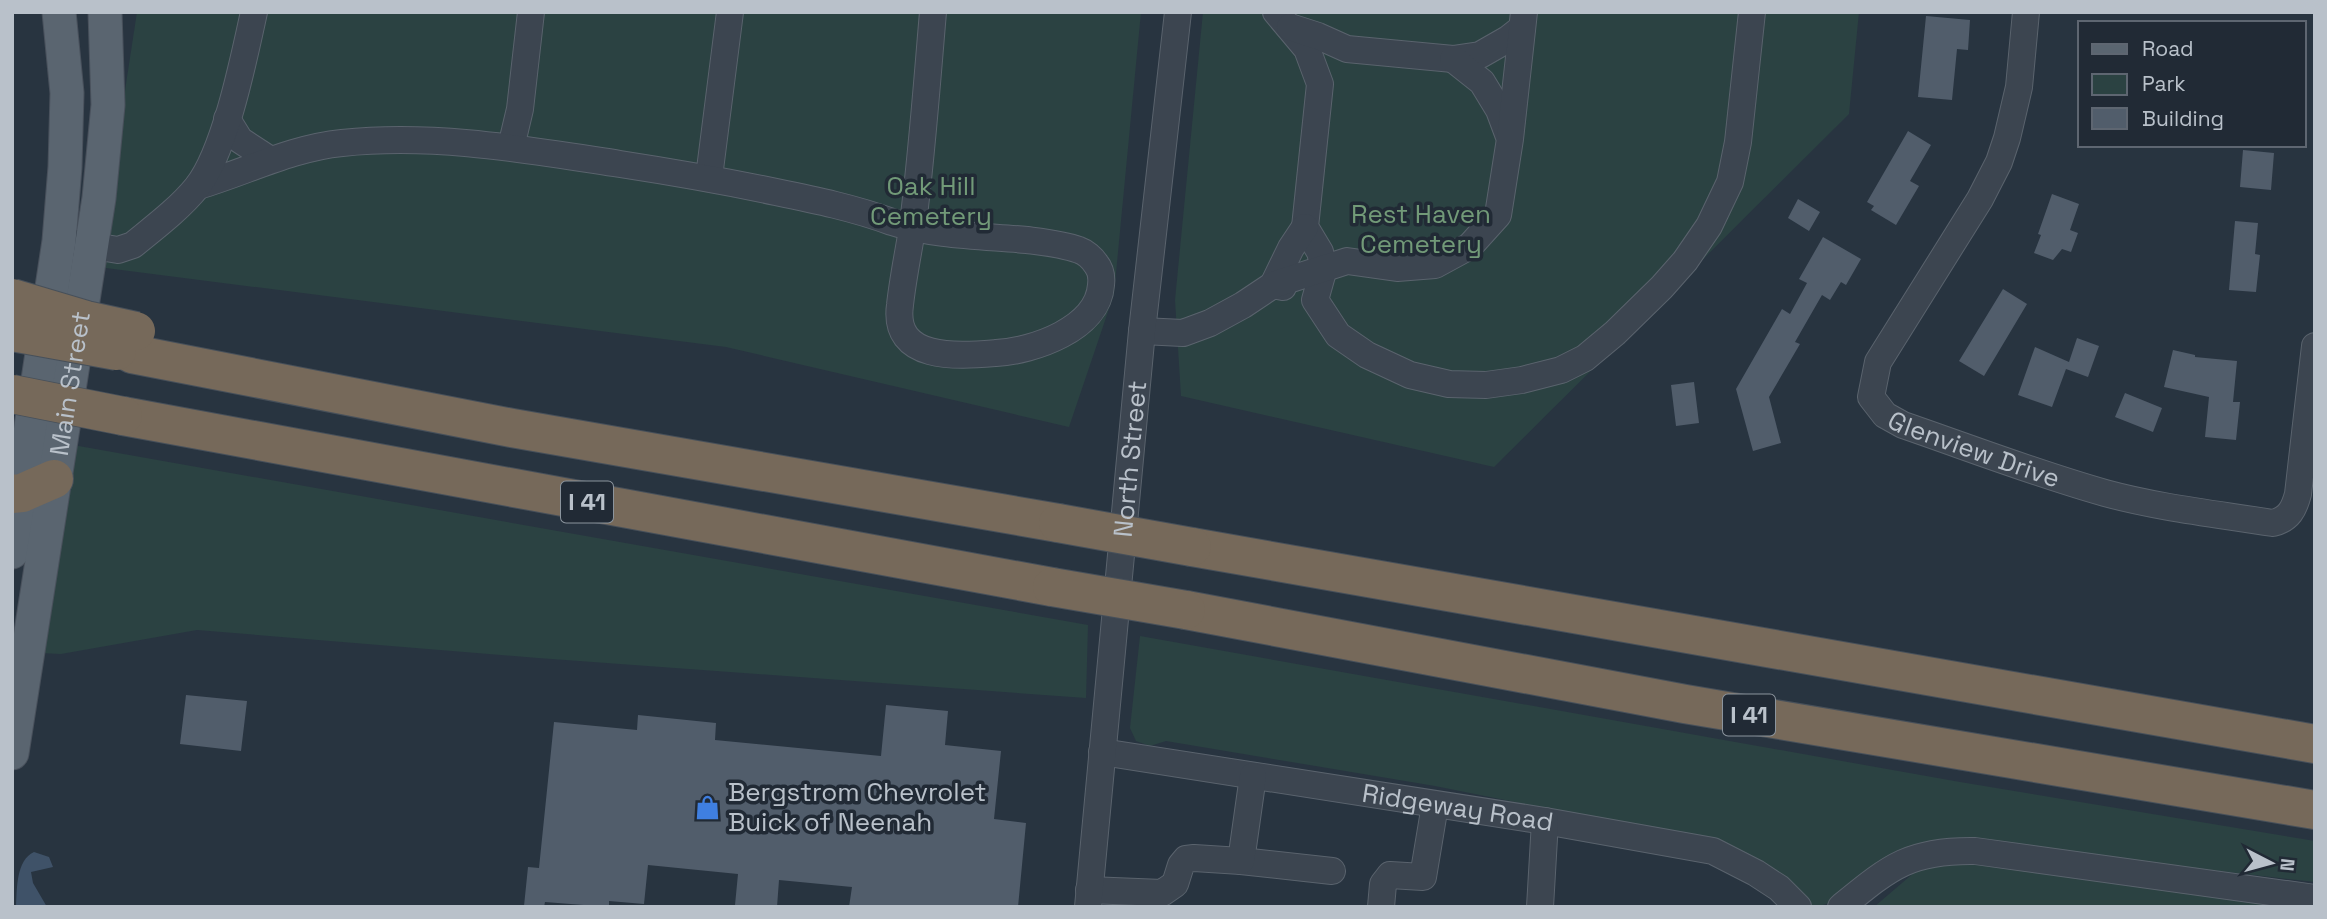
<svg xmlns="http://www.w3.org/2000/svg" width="2327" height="919" viewBox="0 0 2327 919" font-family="'Space Grotesk',sans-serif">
<rect width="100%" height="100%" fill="#283440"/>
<path fill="#2b4242" d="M 137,12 L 1141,12 L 1114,294 L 1069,427 L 726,347 L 98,267 Z
M 1203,12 L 1859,12 L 1849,114 L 1494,467 L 1181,396 L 1175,300 Z
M 73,445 L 1088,625 L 1086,698 L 538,658 L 197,630 L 61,654 L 41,653 Z
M 1140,636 L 1960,782 L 2315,841 L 2315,882 L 1951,840 L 1832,902 L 1823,905 L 1806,905 L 1670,833 L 1435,786 L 1166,741 L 1150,746 L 1136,741 L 1130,728 Z
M 1946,856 L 2315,907 L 1874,907 L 1930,859 Z"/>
<path fill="#3f5268" d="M 34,852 L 49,857 L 53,867 L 31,872 L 33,883 L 47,907 L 16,907 C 17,889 16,860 34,852 Z"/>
<path fill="#515d6b" d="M 1926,16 L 1970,20 L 1968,50 L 1957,49 L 1952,100 L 1918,97 Z
M 1908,131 L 1931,145 L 1910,181 L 1919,186 L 1896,225 L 1871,210 L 1874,206 L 1867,202 Z
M 2243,150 L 2274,153 L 2271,190 L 2240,187 Z
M 2052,194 L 2079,204 L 2070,230 L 2078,233 L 2071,252 L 2062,249 L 2053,260 L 2034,253 L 2041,235 L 2038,234 Z
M 1798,199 L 1820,212 L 1809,231 L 1788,218 Z
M 2235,221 L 2258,223 L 2255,254 L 2260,255 L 2256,292 L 2229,290 Z
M 1823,237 L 1861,259 L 1846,285 L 1841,282 L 1830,300 L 1822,295 L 1795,342 L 1800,344 L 1769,397 L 1781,443 L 1753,451 L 1736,389 L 1782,309 L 1790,314 L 1807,283 L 1799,279 Z
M 2003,289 L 2027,304 L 1984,376 L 1959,361 Z
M 2077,338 L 2099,346 L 2088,377 L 2066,369 L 2052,407 L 2018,395 L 2035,347 L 2069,362 Z
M 2173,350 L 2195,355 L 2195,357 L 2237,361 L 2233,402 L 2240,402 L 2236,440 L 2205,437 L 2209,397 L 2164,387 Z
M 1694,382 L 1699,423 L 1676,426 L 1671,385 Z
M 2125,393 L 2162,408 L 2153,432 L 2115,417 Z
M 186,695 L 247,701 L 241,751 L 180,744 Z
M 886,705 L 948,711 L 945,745 L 1001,751 L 994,819 L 1026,823 L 1018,907 L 849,907 L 852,887 L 779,880 L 777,907 L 735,905 L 738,874 L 648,865 L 644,904 L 609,901 L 609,907 L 545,902 L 544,907 L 524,906 L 528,867 L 539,868 L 554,722 L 637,730 L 638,715 L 716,723 L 715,740 L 881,756 Z"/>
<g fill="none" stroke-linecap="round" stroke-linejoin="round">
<defs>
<g id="minor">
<path d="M 1276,12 L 1307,49 L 1320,84 L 1305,227 L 1320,252 L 1324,268 L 1315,300 L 1338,335 L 1367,355 L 1410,375 L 1449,384 L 1486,385 L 1522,380 L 1561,370 L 1585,358 L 1615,333 L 1662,287 L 1685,261 L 1709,226 L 1730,182 L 1738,142 L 1752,12"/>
<path id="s1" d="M 2026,12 L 2019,87 L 2007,138 L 1999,162 L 1980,199 L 1878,362 L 1871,397 L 1885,415 L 1903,425 C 1970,448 2037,474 2105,493 C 2160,508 2217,514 2273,523 C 2289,519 2294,509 2298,494 L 2315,346"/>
<path d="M 1290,27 L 1318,36 L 1347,49 L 1453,59 L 1480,55 L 1508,39 L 1522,28"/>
<path d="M 1453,59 L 1482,82 L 1499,110 L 1508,134"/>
<path d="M 227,119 L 240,140 L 269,159"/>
<path d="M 511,147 L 520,109 L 531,12"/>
<path d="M 709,177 L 730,12"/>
<path d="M 198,186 C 246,172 291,148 342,143 C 435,133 528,150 620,164 C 672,172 724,181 776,192 C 815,200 854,208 892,222 C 934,236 983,236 1027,240 C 1043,242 1063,244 1079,250 C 1085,252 1092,258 1096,264 C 1101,270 1102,277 1101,285 C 1098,329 1033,351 996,353 C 959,356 892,362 900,305 C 903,277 909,250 913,223 C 922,153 927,82 933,12"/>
<path d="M 75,243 L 118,250 L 133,245 C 155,227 179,209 197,187 C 225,152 244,58 254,12"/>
<path d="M 1283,287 L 1273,285 L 1291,248 L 1305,227"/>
<path d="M 1142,331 L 1183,333 L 1210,323 L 1243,305 L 1273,285 L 1347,261 L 1397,268 L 1435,265 L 1470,246 L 1498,215 L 1510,139 L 1524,12"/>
<path id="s2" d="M 1102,752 L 1545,821 L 1713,851 L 1756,873 L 1779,888 L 1798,907"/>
<path d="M 1241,861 L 1332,871"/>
<path d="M 1089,890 L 1162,893 L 1175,884 L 1181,865 L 1186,859 L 1194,858 L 1241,861 L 1253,776"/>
<path id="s3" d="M 1088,907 L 1142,331 L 1178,12"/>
<path d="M 1381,907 L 1383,884 L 1390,875 L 1423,877 L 1435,805"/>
<path d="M 1540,907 L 1545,821"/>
<path d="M 1841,907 C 1890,867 1909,850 1975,851 L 2315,898"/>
</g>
<g id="major">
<path d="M 12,552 L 59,241 L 65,167 L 67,93 L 59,12"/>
<path id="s4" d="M 12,753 L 99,198 L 108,105 L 105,12"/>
</g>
<path id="highway" d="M 132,354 L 512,428 L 1058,523
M 123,416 L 1052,587
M 12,494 L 22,493 L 54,479
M 1192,547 L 2315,744
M 1186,610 L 1685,704 L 2315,810"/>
</defs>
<use href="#minor" stroke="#5a636d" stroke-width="28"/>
<use href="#major" stroke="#49515c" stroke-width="35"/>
<use href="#highway" stroke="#47505a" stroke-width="40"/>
<use href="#minor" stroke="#3c4550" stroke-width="26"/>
<use href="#major" stroke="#5a6570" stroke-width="33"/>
<use href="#highway" stroke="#76695a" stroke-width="38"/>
<defs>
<path id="highway-bridge" d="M 12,298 L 86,320 L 136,331
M 12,332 L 117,351
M 12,394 L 123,416
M 1058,523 L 1192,547
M 1052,587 L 1186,610"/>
</defs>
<use href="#highway-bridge" stroke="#47505a" stroke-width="40" stroke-linecap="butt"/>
<use href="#highway-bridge" stroke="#76695a" stroke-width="38"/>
</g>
<defs>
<symbol id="shop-bare" viewBox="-9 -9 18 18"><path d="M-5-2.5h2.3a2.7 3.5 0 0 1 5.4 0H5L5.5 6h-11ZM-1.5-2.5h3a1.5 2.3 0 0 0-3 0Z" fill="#3f7fe0" stroke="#212a35" stroke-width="2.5" paint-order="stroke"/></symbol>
</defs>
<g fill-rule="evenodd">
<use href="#shop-bare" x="690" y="790" width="35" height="35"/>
</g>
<g text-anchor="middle" stroke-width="7" stroke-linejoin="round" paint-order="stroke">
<g fill="#212a35" stroke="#8b949d" stroke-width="2">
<rect x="561" y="481.5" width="52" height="41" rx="5"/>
<rect x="1723" y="694.5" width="52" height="41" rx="5"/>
</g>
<g font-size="24" font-weight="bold" fill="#b9c1ca">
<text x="587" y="510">I 41</text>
<text x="1749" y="723">I 41</text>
</g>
<g font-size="26" fill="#729a78" stroke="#212a35">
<text x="931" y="195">Oak Hill<tspan x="931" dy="30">Cemetery</tspan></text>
<text x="1421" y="223">Rest Haven<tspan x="1421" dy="30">Cemetery</tspan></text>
</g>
<g font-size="26" fill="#b9c1ca" stroke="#212a35">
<text dy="9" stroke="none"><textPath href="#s4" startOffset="374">Main Street</textPath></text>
<text dy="9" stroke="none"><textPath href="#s1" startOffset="541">Glenview Drive</textPath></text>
<text dy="9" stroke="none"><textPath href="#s3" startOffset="450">North Street</textPath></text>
<text dy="9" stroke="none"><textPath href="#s2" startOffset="360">Ridgeway Road</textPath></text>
</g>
<g font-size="26" fill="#b9c1ca" stroke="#212a35" text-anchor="start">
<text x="728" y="801">Bergstrom Chevrolet<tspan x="728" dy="30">Buick of Neenah</tspan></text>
</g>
</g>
<rect width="2327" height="919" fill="none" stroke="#b9c1ca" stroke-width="28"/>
<rect x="2078" y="21" width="228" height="126" fill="#212a35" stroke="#5e6671" stroke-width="2"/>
<rect x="2092" y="44" width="35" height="10" fill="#5a6570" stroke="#5e6671" stroke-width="2"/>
<text x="2142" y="56" font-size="21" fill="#b9c1ca">Road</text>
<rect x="2092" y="74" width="35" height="21" fill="#2b4242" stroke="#5e6671" stroke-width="2"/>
<text x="2142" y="91" font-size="21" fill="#b9c1ca">Park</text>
<rect x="2092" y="108" width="35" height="21" fill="#515d6b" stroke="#5e6671" stroke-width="2"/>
<text x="2142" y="126" font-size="21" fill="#b9c1ca">Building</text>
<g transform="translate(2271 863) rotate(96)" stroke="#212a35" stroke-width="5" paint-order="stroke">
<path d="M0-5L12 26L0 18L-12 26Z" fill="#b9c1ca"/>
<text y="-10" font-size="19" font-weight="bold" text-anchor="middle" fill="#b9c1ca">N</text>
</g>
</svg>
